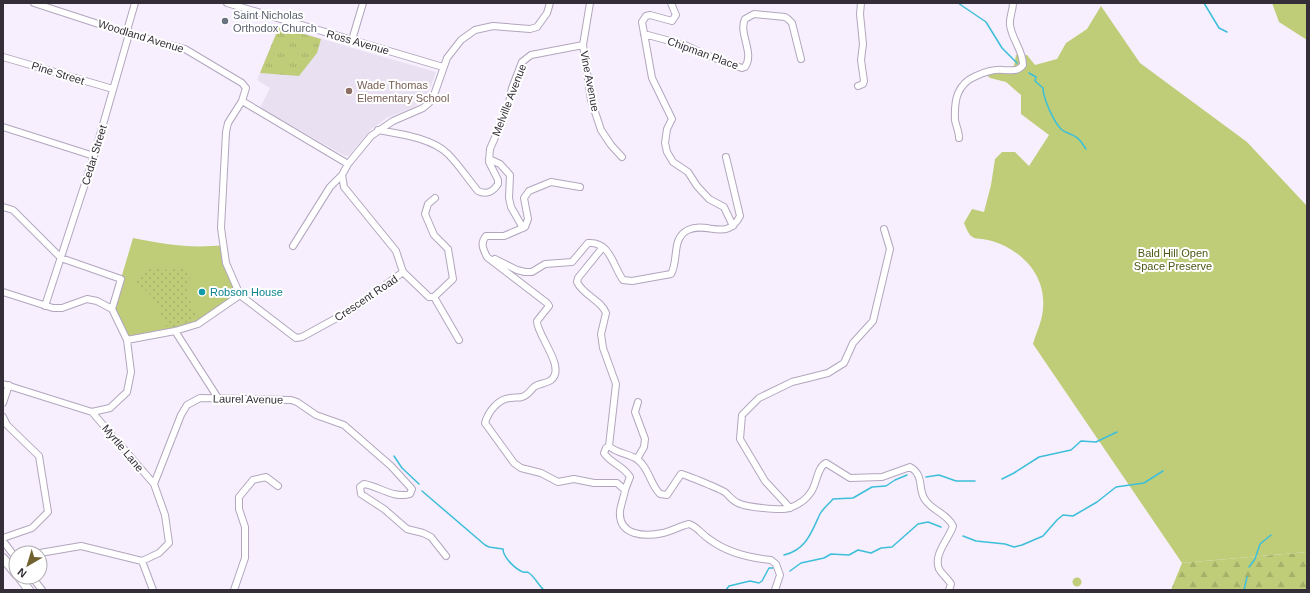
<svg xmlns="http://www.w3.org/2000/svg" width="1310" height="593" viewBox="0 0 1310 593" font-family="Helvetica,sans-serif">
<defs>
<pattern id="grass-tufts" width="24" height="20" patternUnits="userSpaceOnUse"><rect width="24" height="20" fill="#bfcd79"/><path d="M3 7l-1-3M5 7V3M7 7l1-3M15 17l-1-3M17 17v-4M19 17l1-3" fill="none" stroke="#a5b069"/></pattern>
<pattern id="forest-firs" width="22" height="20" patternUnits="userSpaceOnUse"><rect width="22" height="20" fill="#bfcd79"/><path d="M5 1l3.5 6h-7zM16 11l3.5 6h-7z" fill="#a5b069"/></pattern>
<pattern id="garden-dots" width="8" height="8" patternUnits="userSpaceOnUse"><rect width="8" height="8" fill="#bfcd79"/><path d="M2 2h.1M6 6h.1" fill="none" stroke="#a5b069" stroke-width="1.8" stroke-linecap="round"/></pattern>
</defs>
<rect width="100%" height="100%" fill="#f7effe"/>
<path fill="#e9e0f2" d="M 279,26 L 356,49 L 436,72 L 428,94 L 423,101 L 410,109 L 388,117 L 371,129 L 349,155 L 345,156 L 260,108 L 270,88 L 257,80 Z"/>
<path fill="url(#grass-tufts)" d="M 279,27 L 321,39 L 317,53 L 299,76 L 260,73 Z"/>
<path fill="url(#forest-firs)" d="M 1307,552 L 1307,590 L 1171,590 L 1182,563 Z"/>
<path fill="#bfcd79" d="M 1272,3 L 1307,3 L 1307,40 L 1279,22 Z
M 1101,6 L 1140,63 L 1247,142 L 1307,206 L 1307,552 L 1182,563 L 1033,344 C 1035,336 1039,328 1041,320 C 1051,282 1027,252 992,241 C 975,236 972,244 964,223 L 972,209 L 984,212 L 991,185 L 995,159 L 1002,152 L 1015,152 L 1029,166 L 1049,135 L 1021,114 L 1021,95 L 1006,82 L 990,78 L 984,73 L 1014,66 L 1016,55 L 1027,55 L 1035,65 L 1057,59 L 1066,43 L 1087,29 Z
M 133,238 C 165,244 191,249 223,245 L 226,263 L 240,295 L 198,324 L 127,340 L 112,309 Z
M1072.5 582a4.5 4.5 0 1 1 9 0a4.5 4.5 0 1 1-9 0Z"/>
<path fill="url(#garden-dots)" d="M 152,266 C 156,267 161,270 164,270 C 169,270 175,266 180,267 C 192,268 192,287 186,294 L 199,317 L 178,326 L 167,328 C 159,310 154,290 134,283 Z"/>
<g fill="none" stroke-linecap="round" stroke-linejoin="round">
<path stroke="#3dbfd9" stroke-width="1.5" d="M 958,3 L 986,22 L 1002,48 L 1017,63
M 1204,3 L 1219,28 L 1227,32
M 1029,73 L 1036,77 L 1035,81 L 1043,88 C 1043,98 1054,123 1062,130 C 1066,133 1072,134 1076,137 C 1080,139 1083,145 1086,149
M 394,456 L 402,468 L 419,484
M 926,477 L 939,475 L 956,481 L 975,481
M 1002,479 L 1014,473 L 1039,457 L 1071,450 L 1081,441 L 1096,442 L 1117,432
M 422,491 L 485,545 L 489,547 L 503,549 C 503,557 515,569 523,572 C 527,573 526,571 529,573 C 535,577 538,585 544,590
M 963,536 L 976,541 L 1005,544 L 1014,547 L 1022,545 L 1043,536 L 1057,520 L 1063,515 L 1073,516 L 1097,502 L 1116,487 L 1144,483 L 1163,471
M 784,555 C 805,550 811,534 819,516 C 821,510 829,504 833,499 L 853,498 L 872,487 L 886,486 L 895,480 L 907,475
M 1249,567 L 1255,559 L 1260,544 L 1271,535
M 790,571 L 801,563 L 824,558 L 831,554 L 849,555 L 858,550 L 871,553 L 881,548 L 892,547 L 918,524 L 928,522 L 941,527
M 726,590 L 729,586 L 750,581 L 759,583 L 762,581 L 769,568 L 773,568
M 1244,590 L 1247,577"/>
<defs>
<path id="minor" d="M 34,3 L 129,34 L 185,49 L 242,83 L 246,88 L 242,101 L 348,164
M 227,3 L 443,67
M 590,3 L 583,45 L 591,100 L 601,130 L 611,145 L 622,157
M 671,3 L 676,15 L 672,21 L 650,15 L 646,16 L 642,22 L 652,78 L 672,119 L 667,129 L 665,143 L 667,152 L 673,162 L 688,172 L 697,186 L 709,199 L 724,207 L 733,226
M 644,34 L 685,45 L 706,55 L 742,68 L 745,67 C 755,53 738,33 745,19 L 754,14 L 785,17 L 788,19 L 792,23 L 801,59
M 352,40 L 363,3
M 3,57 L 113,89
M 858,86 L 863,84 L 864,81 L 861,60 L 863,44 L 860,14 L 861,3
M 242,101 L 228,123 L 226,132 L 221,228 L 226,263 L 240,295 L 296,338 L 302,337 L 353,309 L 403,272 L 396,251 L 344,187 L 342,175
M 3,127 L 94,156
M 378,130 C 400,134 432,138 448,154 C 459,165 468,179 478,191 C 486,195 493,192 498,184 L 498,180 L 489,162 L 490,149 L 508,107 L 512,88 L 522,62 L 531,55 L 583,45
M 959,138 C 959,131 956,126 955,120 C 954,100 957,84 976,76 C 985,72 993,69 1003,70 C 1011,70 1018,72 1023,65 C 1023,50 1012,40 1010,25 C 1009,17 1013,11 1013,3
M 489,159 L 500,164 L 510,175 L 509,198 L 511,207 L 523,228
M 580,187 L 551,182 L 529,191 L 524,198 L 528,219 L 525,227 L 504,236 L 486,236 C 480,243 483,249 487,257 L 547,303 L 549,306 L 537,321 C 536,334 567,368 551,380 C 546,384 539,383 534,387 C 530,391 528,395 522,397 C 518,398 514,397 510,398 C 498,399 488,412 485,423 L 514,463 L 521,468 L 541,473 L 558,482 L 574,479 L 594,483 L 617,483 L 625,490 C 624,497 621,504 620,511 C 618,536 645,537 663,533 C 672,531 680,526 689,524 C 698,527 701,534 709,539 C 726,552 750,558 771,560 L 776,564 L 780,575 L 775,590
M 3,207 L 13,210 L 61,258 L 121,279 L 112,309
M 293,246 L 330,187 L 342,175 L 348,164 L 371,136 L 393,121 L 423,108 L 429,103 L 434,95 L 447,58 L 461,40 L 475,30 L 493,26 L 530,29 L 537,27 L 547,13 L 550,3
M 603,247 L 578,278 L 577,282 C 583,295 602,301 606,313 L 601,334 L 603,348 L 616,384 L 609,446 C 617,454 629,453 638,460 C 649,468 650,484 660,494 L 667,495 L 681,474 C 686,475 723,490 726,493 C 730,497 733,501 738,503 C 745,507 782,511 789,508 C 798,505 806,500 811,492 C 817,484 817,467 826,463 L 850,478 L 882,477 L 910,467 C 924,475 918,487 924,498 C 930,510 947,513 953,526 C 949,539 933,554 939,569 C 942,574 948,579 951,584 L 949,590
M 495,259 L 517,270 L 525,272 L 532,272 L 545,264 L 572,262 L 588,243 C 610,241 613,266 623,280 L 632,281 L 671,274 C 679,261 671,238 688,230 C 707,221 727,242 740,216 L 726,157
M 403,272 L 429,297 L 434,297 L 453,279 L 448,249 L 434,235 L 425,214 L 428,204 L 435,198
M 3,292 L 53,308 L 62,308 L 87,299 L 97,301 L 112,309 L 127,340 L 131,372 L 127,392 L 110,408 L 92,412 L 3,384
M 434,297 L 459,340
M 45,306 L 94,156 L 129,34 L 128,27 L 135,3
M 175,331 L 218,398
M 127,340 L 175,331 L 198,324 L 240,295
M 3,403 L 9,385
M 92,412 L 154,484
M 3,417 L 7,425 L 39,456 L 48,512 L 32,528 L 3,538
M 609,446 L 606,448 L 604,453 C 610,463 624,466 630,477 L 625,490
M 637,459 L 644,447 L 645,439 L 635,412 L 638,402
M 790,508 L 765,481 L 740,439 L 742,415 L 759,398 L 792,382 L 828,373 L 844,363 L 853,343 L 873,321 L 890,249 L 884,229
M 3,541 L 16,558
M 40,553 L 81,546 L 142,561
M 142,561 L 159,553 L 169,543 L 165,515 L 154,484 L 181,415 L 187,405 L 200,398 L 291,400 L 297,402 L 316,415 L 344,425 L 391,466 L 412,489 L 410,494 C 394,499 378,486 364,484 L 360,487 L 361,494 L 384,509 L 407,529 L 423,533 L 431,537 L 446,556
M 142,561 L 153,590
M 32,577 L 42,590
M 234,590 L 245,558 L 245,527 L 239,509 L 239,497 L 253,480 L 266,477 L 278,486"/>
<path id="secondary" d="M 3,558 L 16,574
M 19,577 L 29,590"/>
</defs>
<use href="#minor" stroke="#b2a6be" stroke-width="8"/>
<use href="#secondary" stroke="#b2a6be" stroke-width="10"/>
<use href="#minor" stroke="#fff" stroke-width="6"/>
<use href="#secondary" stroke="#fff" stroke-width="8"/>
</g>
<circle fill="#6b7280" stroke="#fff" stroke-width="1.5" cx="225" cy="21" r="4"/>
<circle fill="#8d6e63" stroke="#fff" stroke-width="1.5" cx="349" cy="91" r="4"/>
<circle fill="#0f9aa8" stroke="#fff" stroke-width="1.5" cx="202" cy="292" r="4"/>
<g text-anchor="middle" stroke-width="4" stroke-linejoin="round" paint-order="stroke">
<g font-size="11" fill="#5b616d" stroke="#fff" text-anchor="start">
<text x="233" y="19">Saint Nicholas<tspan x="233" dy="13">Orthodox Church</tspan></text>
</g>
<g font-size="11" fill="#332e37" stroke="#fff">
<text transform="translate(141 36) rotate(17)" y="4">Woodland Avenue</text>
<text transform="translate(358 42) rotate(16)" y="4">Ross Avenue</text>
<text transform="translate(703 53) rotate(20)" y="4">Chipman Place</text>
<text transform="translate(58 73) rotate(17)" y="4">Pine Street</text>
<text transform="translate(590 81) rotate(79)" y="4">Vine Avenue</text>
<text transform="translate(509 100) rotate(-69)" y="4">Melville Avenue</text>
<text transform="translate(94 155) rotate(-73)" y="4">Cedar Street</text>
<text transform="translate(366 298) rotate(-34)" y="4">Crescent Road</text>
<text transform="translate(248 399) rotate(1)" y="4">Laurel Avenue</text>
<text transform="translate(123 448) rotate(50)" y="4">Myrtle Lane</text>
</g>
<g font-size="11" fill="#785e54" stroke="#fff" text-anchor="start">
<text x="357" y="89">Wade Thomas<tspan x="357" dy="13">Elementary School</tspan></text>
</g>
<g font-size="11" fill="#4e5715" stroke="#fff">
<text x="1173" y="257">Bald Hill Open<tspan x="1173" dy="13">Space Preserve</tspan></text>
</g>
<g font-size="11" fill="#0d838f" stroke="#fff" text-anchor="start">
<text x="210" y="296">Robson House</text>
</g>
</g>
<rect width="1310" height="593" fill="none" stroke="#332e37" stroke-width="8"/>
<g transform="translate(28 565) rotate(218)"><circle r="19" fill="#ffffff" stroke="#adabaf"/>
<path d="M0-3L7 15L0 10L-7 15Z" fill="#6f622f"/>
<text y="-6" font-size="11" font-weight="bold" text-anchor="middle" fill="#332e37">N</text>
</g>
</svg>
